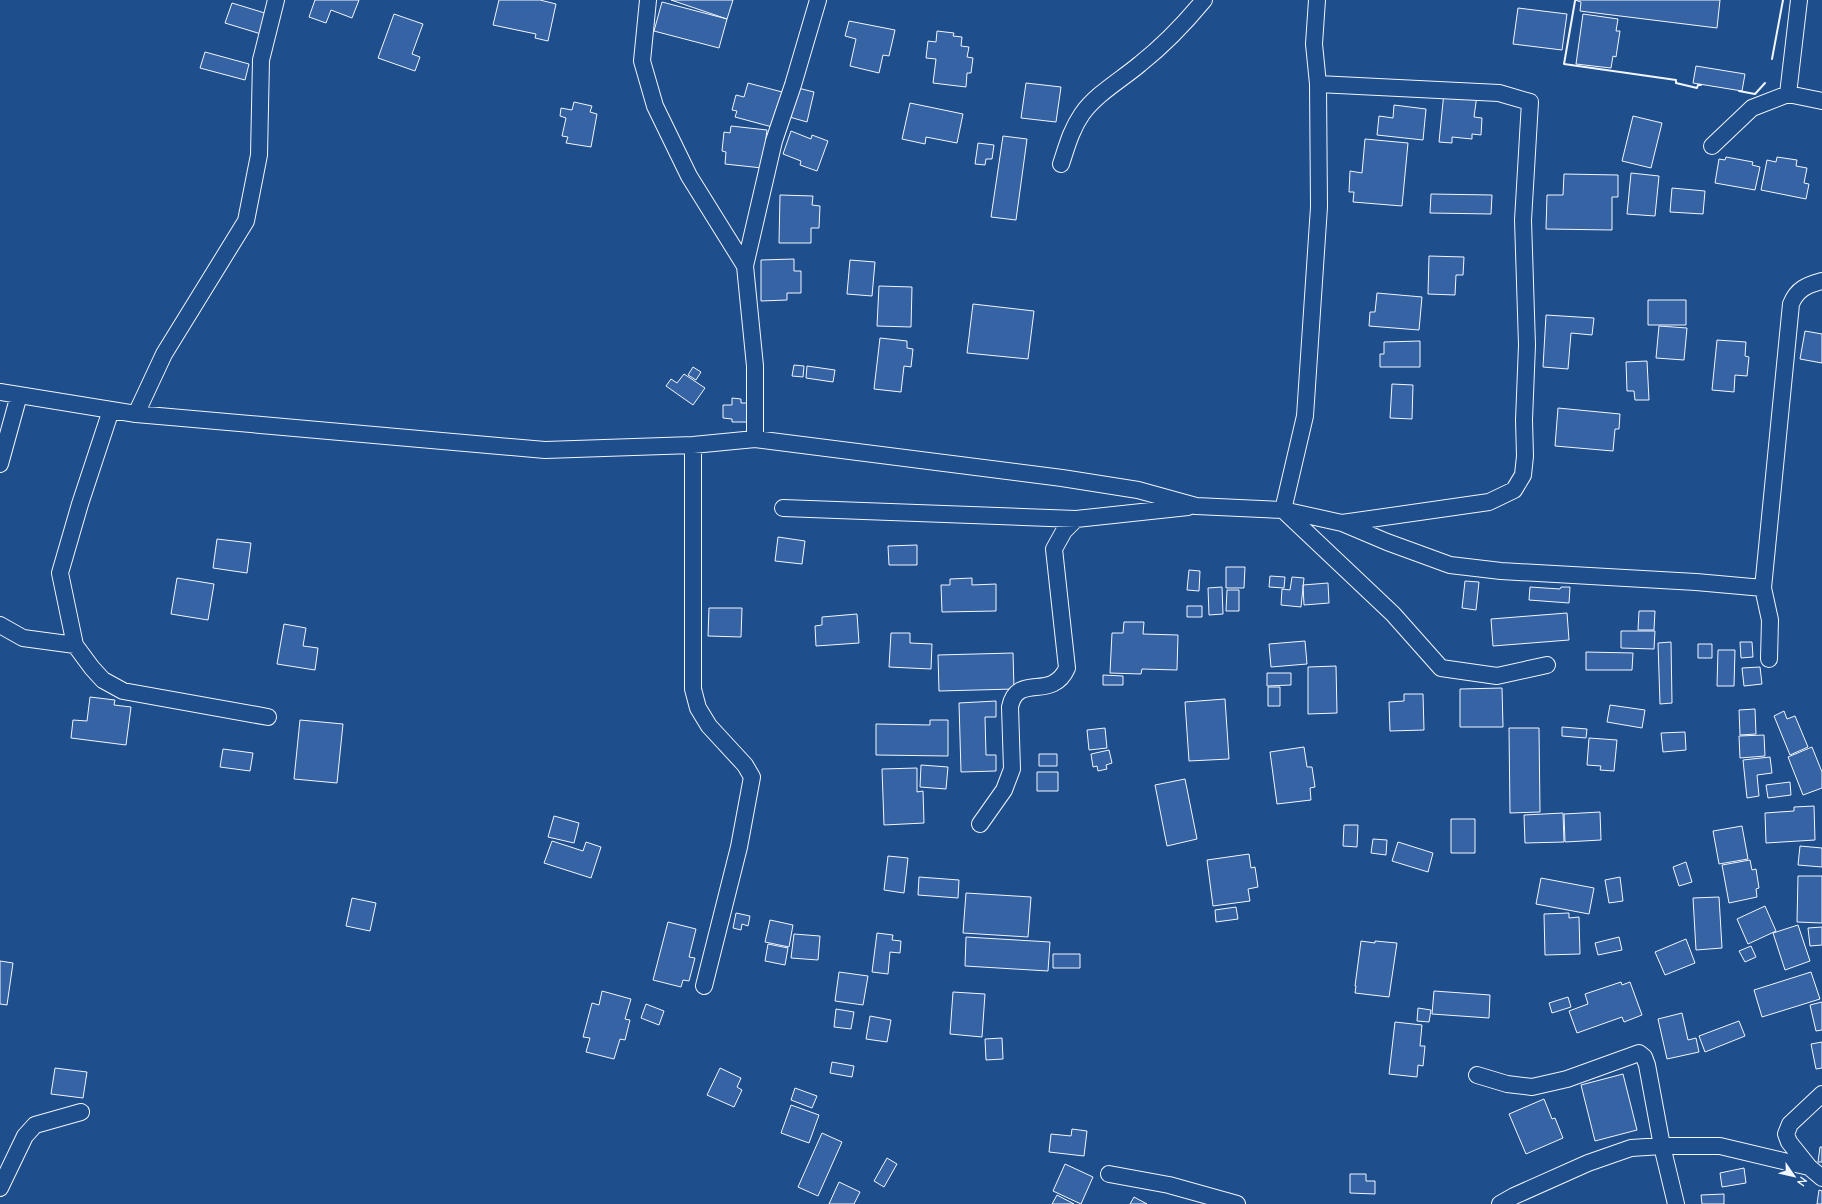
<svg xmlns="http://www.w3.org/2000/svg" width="1822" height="1204" viewBox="0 0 1822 1204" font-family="Lato,sans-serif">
<rect width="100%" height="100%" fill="#1f4e8c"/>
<path fill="#3563a3" stroke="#f2f6ff" d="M 315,0 L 359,0 L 352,18 L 331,10 L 326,23 L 309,17 Z
M 499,0 L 540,0 L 556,4 L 548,41 L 535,38 L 536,34 L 493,25 Z
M 671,0 L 733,0 L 727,19 Z
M 1575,0 L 1720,0 L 1717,28 L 1580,11 L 1581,2 Z
M 662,2 L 727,19 L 719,48 L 654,31 Z
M 232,3 L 268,14 L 261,34 L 225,23 Z
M 1518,8 L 1567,14 L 1562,50 L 1513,44 Z
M 394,14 L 423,24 L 412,54 L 420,57 L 415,71 L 378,58 Z
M 1583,14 L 1618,19 L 1616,31 L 1620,31 L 1616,57 L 1613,56 L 1611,68 L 1576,64 Z
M 849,21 L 895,30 L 889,56 L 883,55 L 879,73 L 850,66 L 856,39 L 845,36 Z
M 937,31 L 954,33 L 953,36 L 962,37 L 961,46 L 969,47 L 967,57 L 973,58 L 971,73 L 967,73 L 966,87 L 933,83 L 936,59 L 926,58 L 928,41 L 936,42 Z
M 205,52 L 249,64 L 245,80 L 200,68 Z
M 1696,66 L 1745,74 L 1742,91 L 1693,83 Z
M 748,83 L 786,93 L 776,128 L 735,117 L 737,111 L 732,110 L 736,95 L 744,97 Z
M 1026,83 L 1061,87 L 1056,122 L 1021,118 Z
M 794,87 L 814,92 L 807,122 L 786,116 Z
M 1444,92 L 1477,95 L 1474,117 L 1482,118 L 1481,135 L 1472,134 L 1472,139 L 1452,137 L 1452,143 L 1439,142 Z
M 574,102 L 592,106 L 590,112 L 597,114 L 591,147 L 566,143 L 568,137 L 562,136 L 566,118 L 560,116 L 561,108 L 572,110 Z
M 910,103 L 963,114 L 957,143 L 926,137 L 925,144 L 902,139 Z
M 1394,105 L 1426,109 L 1423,140 L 1377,135 L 1379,116 L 1393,118 Z
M 1633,116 L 1662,123 L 1651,168 L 1622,161 Z
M 731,126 L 767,130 L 762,168 L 725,164 L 726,152 L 722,151 L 724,132 L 730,133 Z
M 791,131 L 811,139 L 812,135 L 828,141 L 817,171 L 800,165 L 801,161 L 783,154 Z
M 1003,136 L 1027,139 L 1016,220 L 991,217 Z
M 1365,139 L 1408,143 L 1402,206 L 1353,202 L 1354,192 L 1349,192 L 1350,171 L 1362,173 Z
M 978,143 L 994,145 L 992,159 L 986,159 L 985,165 L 975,164 Z
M 1726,157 L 1753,162 L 1752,165 L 1760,167 L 1755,190 L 1715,183 L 1719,159 L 1725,160 Z
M 1777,157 L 1797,160 L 1796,166 L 1807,168 L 1804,183 L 1809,184 L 1806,199 L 1761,190 L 1767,160 L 1776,162 Z
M 1631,173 L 1659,176 L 1655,216 L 1627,214 Z
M 1564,174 L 1618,175 L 1618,197 L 1612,197 L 1612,230 L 1546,229 L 1547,195 L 1563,195 Z
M 1672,188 L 1705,191 L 1703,214 L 1670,212 Z
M 1431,194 L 1492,195 L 1491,214 L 1430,213 Z
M 780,195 L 813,196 L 812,205 L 820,206 L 819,228 L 811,228 L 811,243 L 779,243 Z
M 1429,256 L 1464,257 L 1463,275 L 1456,275 L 1455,295 L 1428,294 Z
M 794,259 L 794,271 L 801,271 L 801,293 L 787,293 L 787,300 L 761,301 L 761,260 Z
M 850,260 L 875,262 L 872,296 L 847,294 Z
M 879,286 L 912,287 L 911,327 L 877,326 Z
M 1377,293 L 1422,297 L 1419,330 L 1369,326 L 1370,312 L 1375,312 Z
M 1648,300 L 1686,300 L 1686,325 L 1648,325 Z
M 973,304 L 1034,311 L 1028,359 L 967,353 Z
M 1546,315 L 1594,318 L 1592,335 L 1571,333 L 1568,369 L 1543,367 Z
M 1659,326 L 1687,328 L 1684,360 L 1656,358 Z
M 1805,331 L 1822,334 L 1822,363 L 1800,359 Z
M 880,338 L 907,341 L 907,348 L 913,349 L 911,367 L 904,366 L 901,392 L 874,389 Z
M 1717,340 L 1746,342 L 1745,356 L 1749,357 L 1747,376 L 1735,375 L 1734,392 L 1712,390 Z
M 1420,341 L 1420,367 L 1380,367 L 1380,354 L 1384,354 L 1384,342 Z
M 1647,361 L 1649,400 L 1635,400 L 1634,391 L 1627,391 L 1626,362 Z
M 794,365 L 804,366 L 803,377 L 792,376 Z
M 807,366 L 835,370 L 833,382 L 806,378 Z
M 693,367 L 701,372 L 696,380 L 688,375 Z
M 684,374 L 705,388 L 693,405 L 666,386 L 671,379 L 677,383 Z
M 1392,384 L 1413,385 L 1412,419 L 1390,418 Z
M 732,398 L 741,399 L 741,403 L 751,403 L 750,422 L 732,422 L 732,419 L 723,418 L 723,405 L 732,405 Z
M 1558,408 L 1620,414 L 1619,429 L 1615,429 L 1613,451 L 1555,446 Z
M 778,537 L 805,541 L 802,564 L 775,561 Z
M 217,539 L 251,543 L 247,573 L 213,568 Z
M 917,545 L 917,565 L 889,565 L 888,546 Z
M 1226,567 L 1245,567 L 1244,588 L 1226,588 Z
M 1189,570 L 1200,571 L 1199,591 L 1187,590 Z
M 1270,576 L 1285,577 L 1284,588 L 1269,587 Z
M 1292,577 L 1304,578 L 1301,607 L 1281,605 L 1282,589 L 1290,590 Z
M 177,578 L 214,584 L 208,620 L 171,614 Z
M 972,578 L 972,585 L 996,584 L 996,611 L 942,612 L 941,585 L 950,585 L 950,579 Z
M 1465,581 L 1479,582 L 1476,610 L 1462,608 Z
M 1328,583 L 1329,603 L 1304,605 L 1303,585 Z
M 1222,587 L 1223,614 L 1209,615 L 1208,588 Z
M 1530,587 L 1560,589 L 1561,587 L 1570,587 L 1569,603 L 1529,600 Z
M 1227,590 L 1239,590 L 1239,611 L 1226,611 Z
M 1187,606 L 1202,606 L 1202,617 L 1187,617 Z
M 709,608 L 742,608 L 741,637 L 708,636 Z
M 1639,611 L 1655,611 L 1654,630 L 1638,630 Z
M 1567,613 L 1569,640 L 1493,646 L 1491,619 Z
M 857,614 L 859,643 L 816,646 L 815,626 L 822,625 L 822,617 Z
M 1124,622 L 1144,622 L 1143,634 L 1178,635 L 1177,670 L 1142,669 L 1141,674 L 1110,673 L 1112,633 L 1123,633 Z
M 284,624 L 306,628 L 303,646 L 318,648 L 315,670 L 277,664 Z
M 1621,631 L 1655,631 L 1654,649 L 1621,648 Z
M 891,633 L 910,633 L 910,643 L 932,644 L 931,669 L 889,667 Z
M 1305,641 L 1307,664 L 1271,667 L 1269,644 Z
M 1671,642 L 1672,703 L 1660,704 L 1658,643 Z
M 1740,642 L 1752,642 L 1753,657 L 1741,658 Z
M 1698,644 L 1712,644 L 1712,658 L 1698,658 Z
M 1718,650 L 1735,650 L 1734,686 L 1717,686 Z
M 1586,652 L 1633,653 L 1632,670 L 1586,670 Z
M 1013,653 L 1014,689 L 939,691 L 938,655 Z
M 1336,666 L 1337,713 L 1308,714 L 1308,667 Z
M 1760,667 L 1762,684 L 1744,686 L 1742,668 Z
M 1267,673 L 1291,673 L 1291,685 L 1267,686 Z
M 1103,675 L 1123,676 L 1123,685 L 1103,685 Z
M 1268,687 L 1280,687 L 1280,706 L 1268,706 Z
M 1502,688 L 1503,727 L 1460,727 L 1460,689 Z
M 1404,694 L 1423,694 L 1424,730 L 1390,731 L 1389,702 L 1404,701 Z
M 90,697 L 115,700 L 114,705 L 131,707 L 126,745 L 71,738 L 73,720 L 87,721 Z
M 1225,699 L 1229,759 L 1189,761 L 1185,702 Z
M 996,701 L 996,717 L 985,717 L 986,755 L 996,755 L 996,771 L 961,772 L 959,703 Z
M 1610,705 L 1645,710 L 1642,728 L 1607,722 Z
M 1755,709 L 1756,734 L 1740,735 L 1739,710 Z
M 1784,711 L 1787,719 L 1795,716 L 1808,747 L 1790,755 L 1774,716 Z
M 300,720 L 343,724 L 337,783 L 294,779 Z
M 930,720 L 948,720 L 948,756 L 876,755 L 876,724 L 930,725 Z
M 1562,727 L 1587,729 L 1586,738 L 1562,736 Z
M 1105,728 L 1107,748 L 1089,750 L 1087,730 Z
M 1509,728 L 1539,728 L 1540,812 L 1510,813 Z
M 1685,732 L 1686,750 L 1663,752 L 1661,733 Z
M 1764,735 L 1765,756 L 1740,758 L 1739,736 Z
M 1589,738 L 1617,740 L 1614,771 L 1600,770 L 1601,766 L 1587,765 Z
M 1304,747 L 1307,767 L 1312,767 L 1315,787 L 1310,788 L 1311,800 L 1277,804 L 1270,752 Z
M 1812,747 L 1822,772 L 1822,788 L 1803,795 L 1788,757 Z
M 223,749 L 253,753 L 250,771 L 220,767 Z
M 1109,750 L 1112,763 L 1106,765 L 1107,769 L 1098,771 L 1097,766 L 1093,767 L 1091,754 Z
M 1039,754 L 1057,754 L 1057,766 L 1039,766 Z
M 1770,757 L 1772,773 L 1757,775 L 1759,796 L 1747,798 L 1743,760 Z
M 921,765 L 948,767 L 946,789 L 920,787 Z
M 917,768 L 917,792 L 923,791 L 924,823 L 884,825 L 882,769 Z
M 1037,772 L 1058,772 L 1058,791 L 1037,791 Z
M 1185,779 L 1197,839 L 1167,846 L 1155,785 Z
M 1790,782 L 1791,795 L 1768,798 L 1766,785 Z
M 1814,806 L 1815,840 L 1766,843 L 1765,813 L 1794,811 L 1794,807 Z
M 1600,812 L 1601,840 L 1565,842 L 1564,814 Z
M 1563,813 L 1564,842 L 1525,843 L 1524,815 Z
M 554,816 L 579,823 L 574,843 L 548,837 Z
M 1451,819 L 1475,819 L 1475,853 L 1451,853 Z
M 1344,825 L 1358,825 L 1357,847 L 1343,846 Z
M 1742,826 L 1748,859 L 1719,864 L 1713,831 Z
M 1373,839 L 1387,840 L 1386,855 L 1371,853 Z
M 552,841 L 583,851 L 586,842 L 601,847 L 591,878 L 544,863 Z
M 1398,842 L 1433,853 L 1428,872 L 1392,861 Z
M 1800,846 L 1822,848 L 1822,867 L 1798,865 Z
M 1249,854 L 1251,868 L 1255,867 L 1258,887 L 1248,889 L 1250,901 L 1213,906 L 1207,860 Z
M 888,856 L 908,858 L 904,893 L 884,890 Z
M 1750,860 L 1752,870 L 1756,869 L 1759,888 L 1756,889 L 1757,897 L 1729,903 L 1722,865 Z
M 1686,862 L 1692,882 L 1679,886 L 1673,867 Z
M 1798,876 L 1822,876 L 1822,923 L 1797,922 Z
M 919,877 L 959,880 L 958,898 L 918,895 Z
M 1620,877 L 1623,901 L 1609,903 L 1605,880 Z
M 1541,878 L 1594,888 L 1589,914 L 1536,904 Z
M 966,893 L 1031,897 L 1028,937 L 963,933 Z
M 1719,897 L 1722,948 L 1696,950 L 1693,898 Z
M 352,898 L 376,903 L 370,931 L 346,926 Z
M 1765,906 L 1776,931 L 1748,944 L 1737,919 Z
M 1236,907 L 1238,919 L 1216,922 L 1215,910 Z
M 736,913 L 750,916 L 748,926 L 742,924 L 741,930 L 733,928 Z
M 1569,913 L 1569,918 L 1579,917 L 1580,954 L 1545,955 L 1544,914 Z
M 770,920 L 793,925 L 789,947 L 765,942 Z
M 668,922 L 696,929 L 689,957 L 695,958 L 689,981 L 683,980 L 681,987 L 653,980 Z
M 1798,925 L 1810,961 L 1785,970 L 1773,933 Z
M 1822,927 L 1822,945 L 1810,946 L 1808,928 Z
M 877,933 L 893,935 L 892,940 L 901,941 L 900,953 L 890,952 L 888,974 L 872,972 Z
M 794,934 L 820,936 L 818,960 L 791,958 Z
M 966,937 L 1050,942 L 1048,971 L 965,966 Z
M 1619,937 L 1622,950 L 1598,955 L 1595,943 Z
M 1686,939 L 1695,963 L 1665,975 L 1655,952 Z
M 1361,941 L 1375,943 L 1375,941 L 1397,943 L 1389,997 L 1355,993 L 1356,986 L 1355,986 Z
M 768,944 L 788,948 L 785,965 L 765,961 Z
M 1751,946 L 1756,957 L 1745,962 L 1739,951 Z
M 1053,954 L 1080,954 L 1080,968 L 1053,968 Z
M 0,961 L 13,963 L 7,1005 L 0,1004 Z
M 839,972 L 868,976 L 863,1005 L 835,1001 Z
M 1811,972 L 1820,999 L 1762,1017 L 1754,990 Z
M 1621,982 L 1622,985 L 1630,982 L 1642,1015 L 1624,1022 L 1622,1017 L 1577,1033 L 1569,1011 L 1588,1004 L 1585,994 Z
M 602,991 L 631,999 L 625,1019 L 630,1020 L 625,1040 L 620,1039 L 614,1059 L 586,1052 L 590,1038 L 583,1037 L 592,1003 L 599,1005 Z
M 1434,991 L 1490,995 L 1489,1018 L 1432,1014 Z
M 953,992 L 985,994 L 982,1037 L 950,1034 Z
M 1568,997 L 1571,1007 L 1552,1013 L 1549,1003 Z
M 1822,1002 L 1822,1030 L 1816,1031 L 1810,1005 Z
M 646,1004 L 664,1011 L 659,1025 L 641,1018 Z
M 1418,1008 L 1431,1010 L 1429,1022 L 1417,1021 Z
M 836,1009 L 854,1012 L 851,1029 L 834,1027 Z
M 1682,1013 L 1688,1040 L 1696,1038 L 1699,1052 L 1667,1059 L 1658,1019 Z
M 870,1016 L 891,1020 L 887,1042 L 866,1039 Z
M 1739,1021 L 1745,1036 L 1705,1052 L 1699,1036 Z
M 1395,1022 L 1422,1025 L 1420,1046 L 1425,1046 L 1423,1066 L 1418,1065 L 1417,1077 L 1389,1074 Z
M 1002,1038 L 1003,1059 L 986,1060 L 985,1039 Z
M 1822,1042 L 1822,1068 L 1816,1069 L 1811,1044 Z
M 832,1062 L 854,1066 L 852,1077 L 830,1073 Z
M 55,1068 L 87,1072 L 83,1098 L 51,1094 Z
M 720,1068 L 741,1078 L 737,1087 L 742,1090 L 734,1107 L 707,1095 Z
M 1623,1074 L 1637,1130 L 1595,1141 L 1581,1085 Z
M 795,1088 L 817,1096 L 812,1108 L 791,1100 Z
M 1544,1099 L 1552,1119 L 1555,1118 L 1563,1138 L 1526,1154 L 1509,1114 Z
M 791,1105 L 819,1115 L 809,1143 L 781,1133 Z
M 1072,1129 L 1087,1131 L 1084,1156 L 1049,1152 L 1051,1134 L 1071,1136 Z
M 822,1133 L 842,1142 L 818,1196 L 798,1187 Z
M 1820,1147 L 1822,1147 L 1822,1162 L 1818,1162 Z
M 887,1158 L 897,1164 L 884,1187 L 874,1181 Z
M 1065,1164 L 1093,1177 L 1081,1204 L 1053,1191 Z
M 1744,1168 L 1746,1183 L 1722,1187 L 1720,1173 Z
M 1350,1174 L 1366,1174 L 1366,1181 L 1375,1181 L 1375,1194 L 1350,1193 Z
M 839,1182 L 860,1192 L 854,1204 L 829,1204 Z
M 1819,1190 L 1822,1191 L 1822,1204 L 1817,1204 Z
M 1724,1194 L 1724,1204 L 1702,1204 L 1701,1195 Z
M 1057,1195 L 1074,1204 L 1052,1204 Z
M 1134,1197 L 1147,1204 L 1130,1204 Z"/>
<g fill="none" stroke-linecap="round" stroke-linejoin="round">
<defs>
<path id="minor" d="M 648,0 L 642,61 L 655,106 L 689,176 L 745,266
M 1318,84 L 1499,93 L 1530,102 L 1523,220 L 1527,345 L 1524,420 L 1525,456 L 1523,475 L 1514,490 L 1489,502 L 1342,523
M 1788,94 L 1799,0
M 1712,146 L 1752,108 L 1788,94 L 1822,101
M 1061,164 C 1067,146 1071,130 1082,114 C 1096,94 1121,80 1140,64 C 1164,45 1185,23 1204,0
M 0,392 L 136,414 L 545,450 L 693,445 L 755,439 L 1062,478 L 1138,490 L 1196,506 L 1283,510 L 1342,523 L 1387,542 L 1450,565 L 1501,571 L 1696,582 L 1763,588
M 111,410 L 80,504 L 60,573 L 75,645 L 92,668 L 103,680 L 123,691 L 268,717
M 136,414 L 164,354 L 246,221 L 259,155 L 261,60 L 276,0
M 755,439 L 755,366 L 745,266 L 774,141 L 793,85 L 818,0
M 693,445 L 693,689 L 698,708 L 709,726 L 745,765 L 752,777 L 739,847 L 704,986
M 0,464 L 19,395
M 783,508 L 1076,519 L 1188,507
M 1283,510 L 1305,416 L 1319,207 L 1318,84 L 1314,44 L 1317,0
M 1283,510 L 1393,614 L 1441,668 L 1497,676 L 1547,665
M 0,625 L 23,638 L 75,645
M 1769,659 L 1770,620 L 1763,588 L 1791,304 C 1797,289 1807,285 1822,281
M 980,824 L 1004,790 L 1012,769 L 1010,707 C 1017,672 1052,702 1067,668 L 1054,549 L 1064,531 L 1076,519
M 1477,1075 L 1507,1084 L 1532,1087 L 1567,1079 L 1639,1053 L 1644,1057 L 1647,1065 L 1662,1146 L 1676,1204
M 1822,1094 L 1790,1124 L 1786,1134 L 1789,1142 L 1809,1167 L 1822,1178
M 1109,1174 L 1169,1185 L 1237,1204
M 0,1188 L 25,1136 L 35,1125 L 81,1112
M 1500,1204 L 1514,1196 L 1588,1163 L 1631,1148 L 1662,1146 L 1720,1146 L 1809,1167"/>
</defs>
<use href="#minor" stroke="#f2f6ff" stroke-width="18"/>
<use href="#minor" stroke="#1f4e8c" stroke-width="16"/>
<path stroke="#f2f6ff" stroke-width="2" d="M 1575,1 L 1564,64 L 1676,80 L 1676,83 L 1697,88 L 1698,85 L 1701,85
M 1772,59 L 1783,0
M 1739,91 L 1755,94 L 1765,83"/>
</g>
<g transform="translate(1794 1176) rotate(124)" stroke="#1f4e8c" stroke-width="3" paint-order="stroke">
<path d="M0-3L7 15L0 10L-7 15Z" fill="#f2f6ff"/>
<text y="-6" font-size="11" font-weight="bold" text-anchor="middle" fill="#f2f6ff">N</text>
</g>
</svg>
